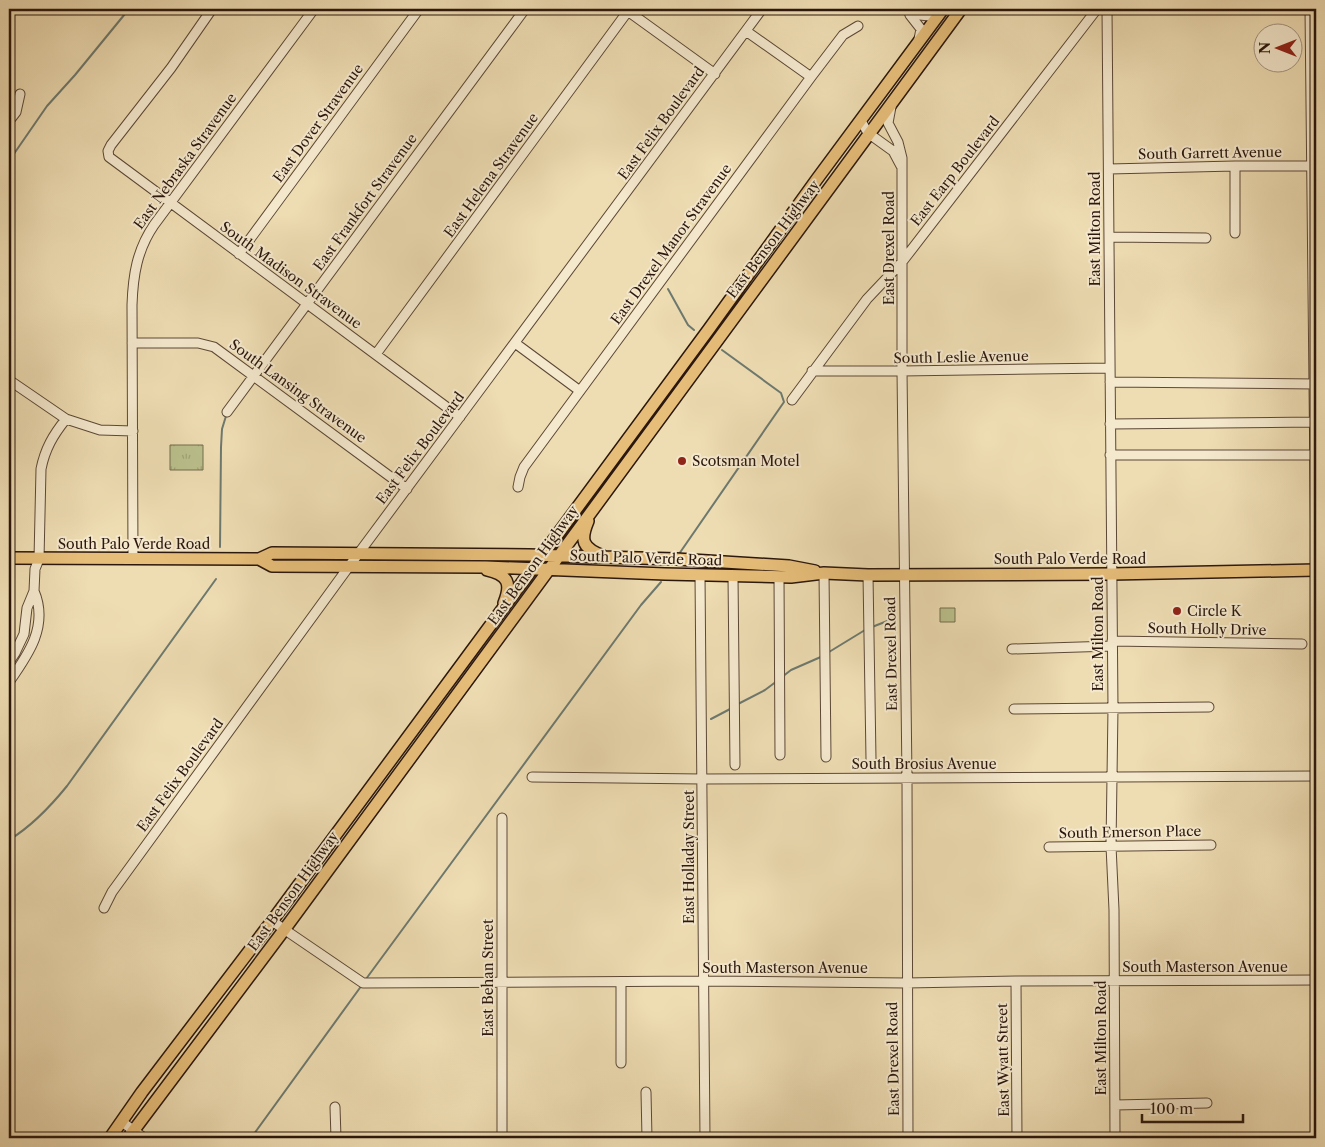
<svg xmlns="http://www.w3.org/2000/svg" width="1325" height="1147" viewBox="0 0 1325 1147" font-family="'Libre Caslon Text',serif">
<defs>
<pattern id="park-tufts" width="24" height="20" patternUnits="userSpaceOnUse" patternTransform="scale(1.25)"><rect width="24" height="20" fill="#bac08c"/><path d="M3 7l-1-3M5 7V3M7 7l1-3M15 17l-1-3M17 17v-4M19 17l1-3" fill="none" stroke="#a0a478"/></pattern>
</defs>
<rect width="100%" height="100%" fill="#eedcb2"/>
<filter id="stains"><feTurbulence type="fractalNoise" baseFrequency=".004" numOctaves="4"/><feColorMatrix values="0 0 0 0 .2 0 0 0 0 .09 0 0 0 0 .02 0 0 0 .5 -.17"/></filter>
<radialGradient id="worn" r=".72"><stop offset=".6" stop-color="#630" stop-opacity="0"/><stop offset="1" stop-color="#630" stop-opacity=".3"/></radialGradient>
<path fill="url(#park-tufts)" stroke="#726c4c" d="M 170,445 L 203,445 L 203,470 L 170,470 Z"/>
<path fill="#bac08c" stroke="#726c4c" d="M 940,608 L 955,608 L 955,622 L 940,622 Z"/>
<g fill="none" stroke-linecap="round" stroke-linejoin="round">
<path stroke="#6d796f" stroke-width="2" d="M 9,161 L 47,106 L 75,75 L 129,9
M 668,289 L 688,325 L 694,330
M 220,547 L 221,447 L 222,429 L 226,416
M 679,554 L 784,402 L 781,393 L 722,350
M 872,627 L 895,618
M 829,652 L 865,630
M 782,677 L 791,670 L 823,656
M 738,704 L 765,690 L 777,681
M 711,719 L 732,708
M 9,840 C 32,826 50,807 67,786 L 216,579
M 366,979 L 641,605 L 661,582
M 251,1138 L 362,985"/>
<defs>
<path id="minor" d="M 212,9 L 171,68 L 111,145 L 108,151 L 109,157 L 460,417
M 625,9 L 715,74
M 908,9 L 910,15 L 921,29 L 919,39
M 1107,9 L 1113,708 L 1111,846 L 1114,910 L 1115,1138
M 1310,9 L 1316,573
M 910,11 L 920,15 L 938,17
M 746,31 L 811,77
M 891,107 L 888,123 L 898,142 L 902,158 L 902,371 L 907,778 L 908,1138
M 9,121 L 16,112 L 20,94
M 861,121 L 868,133 L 893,151 L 901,166
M 1235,166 L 1235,233
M 1109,169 L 1235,166 L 1312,166
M 1109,237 L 1206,238
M 239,254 L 419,9
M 132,343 L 198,343 L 214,347 L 407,489
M 515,343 L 580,391
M 376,354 L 628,11
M 812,371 L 902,371 L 1110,368
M 9,380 L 66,419 L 100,430 L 133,431
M 1110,382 L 1315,384
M 792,400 L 867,299 L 902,262 L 1097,9
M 227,412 L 525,9
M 1110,424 L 1315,422
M 1110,455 L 1315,455
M 518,487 L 520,477 L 524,467 L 811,77 L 843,35 L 858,26
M 133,559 L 132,305 C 133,275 137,250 154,225 L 314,9
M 824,573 L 826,757
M 700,575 L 705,1138
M 868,575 L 871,759
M 733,576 L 735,765
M 779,577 L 780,755
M 34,591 L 35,569 L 39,559 L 41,469 C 45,449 53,435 66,419
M 1112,641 L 1302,644
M 1012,649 L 1112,646
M 9,662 L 15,653 L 24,634 L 27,608 L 34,591 C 49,626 28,655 9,682
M 1014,709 L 1209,707
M 532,777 L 702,779 L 1316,776
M 502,818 L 502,1138
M 1049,847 L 1211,845
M 104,908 L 112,892 L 350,565 L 762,9
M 272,921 L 363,983 L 703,981 L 906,983 L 1016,981 L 1316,980
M 1016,981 L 1017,1138
M 621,982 L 621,1063
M 646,1092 L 647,1138
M 1115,1105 L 1207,1103
M 335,1107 L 336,1138
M 122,1122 L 144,1138"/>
<path id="major" d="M 588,521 C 580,540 582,548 603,556
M 9,558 L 259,559 L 272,553 L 529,555 L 676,559 L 789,566 L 815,571
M 259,559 L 272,566 L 486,567 L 665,574 L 791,577 L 824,573 L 868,575 L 1112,574 L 1316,570
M 487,570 C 508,575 512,583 504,603
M 110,1138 L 142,1092 L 272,921 L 470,653 L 709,329 L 817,179 L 943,9
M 128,1138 L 284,930 L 961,9"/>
</defs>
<use href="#minor" stroke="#5c4836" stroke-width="11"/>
<use href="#major" stroke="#2b170d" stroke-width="14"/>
<use href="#minor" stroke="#f4e8cd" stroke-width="9"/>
<use href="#major" stroke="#e7be79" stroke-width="11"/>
</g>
<g fill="#8f2418" stroke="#f4e8cd" stroke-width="2">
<circle cx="682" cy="461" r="5"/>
<circle cx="1177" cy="611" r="5"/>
</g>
<g text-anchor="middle" stroke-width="4" stroke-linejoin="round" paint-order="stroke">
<g font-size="14" fill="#2b170d" stroke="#f4e8cd">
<text transform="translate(318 123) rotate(-54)" y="5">East Dover Stravenue</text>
<text transform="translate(661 123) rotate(-54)" y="5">East Felix Boulevard</text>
<text transform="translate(1210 153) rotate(-1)" y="5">South Garrett Avenue</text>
<text transform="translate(185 161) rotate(-54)" y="5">East Nebraska Stravenue</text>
<text transform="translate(955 171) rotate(-52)" y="5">East Earp Boulevard</text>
<text transform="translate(491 175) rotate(-54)" y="5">East Helena Stravenue</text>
<text transform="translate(365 202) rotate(-54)" y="5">East Frankfort Stravenue</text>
<text transform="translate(1095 229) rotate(-90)" y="5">East Milton Road</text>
<text transform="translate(773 239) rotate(-53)" y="5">East Benson Highway</text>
<text transform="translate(671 244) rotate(-54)" y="5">East Drexel Manor Stravenue</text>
<text transform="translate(889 248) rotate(-90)" y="5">East Drexel Road</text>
<text transform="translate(291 275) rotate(36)" y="5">South Madison Stravenue</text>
<text transform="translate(961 357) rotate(-1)" y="5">South Leslie Avenue</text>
<text transform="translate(298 391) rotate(36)" y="5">South Lansing Stravenue</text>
<text transform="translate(420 448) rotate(-53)" y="5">East Felix Boulevard</text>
<text x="134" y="549">South Palo Verde Road</text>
<text transform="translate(646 558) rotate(2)" y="5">South Palo Verde Road</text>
<text x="1070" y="564">South Palo Verde Road</text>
<text transform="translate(533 565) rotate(-54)" y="5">East Benson Highway</text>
<text transform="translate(1207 629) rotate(1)" y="5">South Holly Drive</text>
<text transform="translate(1098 634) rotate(-90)" y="5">East Milton Road</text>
<text transform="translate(891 654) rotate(-91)" y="5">East Drexel Road</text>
<text x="924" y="769">South Brosius Avenue</text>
<text transform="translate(180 775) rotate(-54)" y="5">East Felix Boulevard</text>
<text transform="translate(1130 832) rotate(-1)" y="5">South Emerson Place</text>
<text transform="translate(689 857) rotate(-90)" y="5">East Holladay Street</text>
<text transform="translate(293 891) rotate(-54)" y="5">East Benson Highway</text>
<text x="1205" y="972">South Masterson Avenue</text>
<text x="785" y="973">South Masterson Avenue</text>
<text transform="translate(488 978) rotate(-90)" y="5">East Behan Street</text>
<text transform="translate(1101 1038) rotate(-90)" y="5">East Milton Road</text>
<text transform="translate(893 1059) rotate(-91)" y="5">East Drexel Road</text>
<text transform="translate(1003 1060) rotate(-91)" y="5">East Wyatt Street</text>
</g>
<g font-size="14" fill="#2b170d" stroke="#f4e8cd" text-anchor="start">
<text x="692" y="466">Scotsman Motel</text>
<text x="1187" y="616">Circle K</text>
</g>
</g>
<rect width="1325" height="1147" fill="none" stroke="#eedcb2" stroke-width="30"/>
<rect x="10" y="10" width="1305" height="1127" fill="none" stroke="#2b170d" stroke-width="2.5"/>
<rect x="15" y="15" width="1295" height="1117" fill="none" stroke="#2b170d"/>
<g transform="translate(1278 48) rotate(270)"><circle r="24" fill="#f4e8cd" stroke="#a49480"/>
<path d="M0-4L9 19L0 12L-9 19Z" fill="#8f2418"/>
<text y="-8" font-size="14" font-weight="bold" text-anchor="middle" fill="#2b170d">N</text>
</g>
<path d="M1142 1114v8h101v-8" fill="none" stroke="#2b170d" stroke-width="2.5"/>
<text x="1150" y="1114" font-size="15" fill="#2b170d" stroke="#f4e8cd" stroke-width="4" paint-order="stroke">100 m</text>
<rect width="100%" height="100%" filter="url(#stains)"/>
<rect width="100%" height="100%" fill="url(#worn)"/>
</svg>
